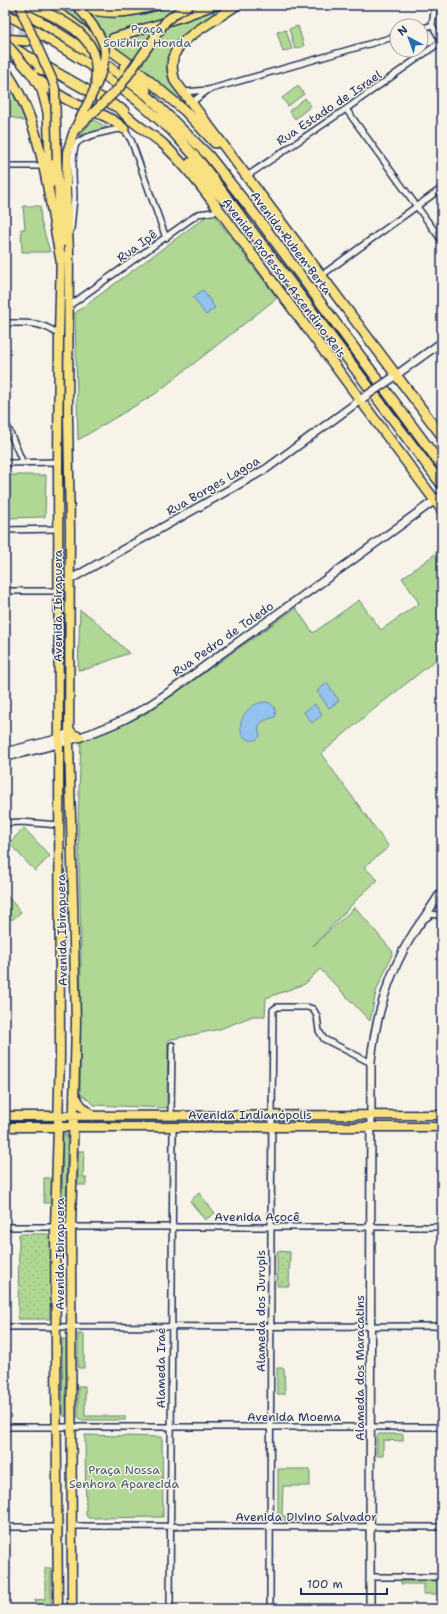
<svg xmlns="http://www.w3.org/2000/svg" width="447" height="1614" viewBox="0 0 447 1614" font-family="'Shantell Sans',sans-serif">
<defs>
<pattern id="grass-dots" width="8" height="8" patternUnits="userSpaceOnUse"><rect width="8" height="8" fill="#b0d793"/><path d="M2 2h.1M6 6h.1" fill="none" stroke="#97b981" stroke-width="1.8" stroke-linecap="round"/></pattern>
</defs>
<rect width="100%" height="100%" fill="#f7f3e8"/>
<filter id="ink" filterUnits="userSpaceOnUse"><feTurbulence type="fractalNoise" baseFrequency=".025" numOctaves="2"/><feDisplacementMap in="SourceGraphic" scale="8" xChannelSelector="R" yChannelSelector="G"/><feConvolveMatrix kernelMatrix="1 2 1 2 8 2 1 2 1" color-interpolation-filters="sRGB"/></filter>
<g filter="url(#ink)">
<path fill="url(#grass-dots)" stroke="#668378" d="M 19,1234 L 48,1234 L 51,1237 L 50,1319 L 18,1319 Z
M 277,1251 L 290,1252 L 289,1286 L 277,1286 Z"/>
<path fill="#b0d793" stroke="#668378" d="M 53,5 L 216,5 L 216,8 L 214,12 L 169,59 L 168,70 L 171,83 L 179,95 L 188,104 L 200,121 C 157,75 105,40 53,5 Z
M 298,26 L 304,46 L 295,49 L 289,29 Z
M 286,30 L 292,49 L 283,52 L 277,32 Z
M 5,75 L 30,123 L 5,115 Z
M 298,86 L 304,94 L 288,106 L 282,98 Z
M 305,98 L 311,106 L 295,119 L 289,111 Z
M 94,120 L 108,128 L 78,136 Z
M 23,206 L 40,206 L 41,221 L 50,252 L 22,252 L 21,229 L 25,229 Z
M 208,215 L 214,215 L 277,298 L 155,394 L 78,440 L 75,313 Z
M 5,475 L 46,475 L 45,517 L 5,518 Z
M 442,549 L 442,655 L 363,718 L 321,754 L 389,847 L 364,867 L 378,880 L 361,895 L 313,946 L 355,907 L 393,952 L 376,992 L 370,1021 L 320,969 L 305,984 L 266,998 L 265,1016 L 253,1016 L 220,1029 L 168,1040 L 167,1108 L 94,1105 L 80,1093 L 81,943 L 78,818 L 81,742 L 144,715 L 296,608 L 313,633 L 359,600 L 381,630 L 419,603 L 402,578 Z
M 80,610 L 91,617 L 129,653 L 87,669 L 78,670 Z
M 24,828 L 50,856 L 35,871 L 9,843 Z
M 6,895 L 21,912 L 12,920 L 5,912 Z
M 63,1134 L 67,1134 L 66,1215 L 62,1215 Z
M 78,1151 L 84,1151 L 83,1177 L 86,1177 L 86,1185 L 78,1185 Z
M 44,1178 L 52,1178 L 52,1203 L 44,1203 Z
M 199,1193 L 215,1213 L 205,1220 L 190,1201 Z
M 78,1334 L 84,1334 L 84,1368 L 78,1368 Z
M 62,1339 L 66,1339 L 66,1416 L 63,1416 Z
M 277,1368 L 284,1368 L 285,1394 L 277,1394 Z
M 78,1386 L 85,1386 L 85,1416 L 125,1416 L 125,1420 L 81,1420 L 78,1417 Z
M 379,1434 L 403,1434 L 403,1441 L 383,1440 L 383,1456 L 377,1456 L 377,1436 Z
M 85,1435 L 162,1437 L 163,1517 L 88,1518 L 86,1515 Z
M 278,1469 L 310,1469 L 310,1486 L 283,1486 L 282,1516 L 303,1516 L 303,1520 L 280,1520 L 278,1517 Z
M 45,1568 L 51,1568 L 51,1609 L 35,1609 L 35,1600 L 45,1599 Z
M 401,1581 L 442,1581 L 442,1594 L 423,1594 L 423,1584 L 401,1584 Z"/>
<path fill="#94c2ef" stroke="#6487b5" d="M 203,290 L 215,308 L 206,315 L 193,297 Z
M 327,683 L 339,701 L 329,708 L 317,691 Z
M 264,702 C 273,702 277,709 275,717 C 264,721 255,721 260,736 C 256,743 245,741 242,734 C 236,719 250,703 264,702 Z
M 315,704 L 322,715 L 312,723 L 304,712 Z"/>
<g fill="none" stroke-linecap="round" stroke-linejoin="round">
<path stroke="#cbcccc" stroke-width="9" stroke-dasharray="9 4.5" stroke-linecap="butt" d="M 5,28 L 37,34
M 28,41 L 113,38"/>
<defs>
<path id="street" d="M 435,5 L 432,25 L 442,42
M 421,29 L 432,25
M 184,92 L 208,90 L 397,36
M 191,103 L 208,90
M 346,109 L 442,241
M 5,166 L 43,166
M 247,176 L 346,109 L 442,41
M 71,229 C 72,219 73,208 74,198 C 74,186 70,152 77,143 C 83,136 115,129 124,129 L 131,140 L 166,238
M 322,275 L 442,188
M 69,306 L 198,214 L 220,211
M 5,323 C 26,323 42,321 59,335
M 5,421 L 23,463
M 5,463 L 58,462
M 5,530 L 59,529
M 5,591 L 59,591
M 5,823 L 21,822 L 59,825
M 425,919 L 432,914 L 442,916
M 171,1115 L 172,1045
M 5,1227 L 442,1227
M 5,1327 L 442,1326
M 5,1427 L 442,1427
M 72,1526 L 442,1527
M 5,1527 L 58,1527
M 371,1577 L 442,1577
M 170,1609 L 173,1127
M 270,1609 L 271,1227 L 273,1010 L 277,1007 L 307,1007 L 313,1009 L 317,1016 L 319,1031 L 324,1039 L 371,1063"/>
<path id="secondary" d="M 392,378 L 442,342
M 69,580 L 266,469 L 363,398
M 5,752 L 53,740 L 69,733
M 5,757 C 45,748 85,738 123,720 C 161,701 194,673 228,649 C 300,598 371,547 442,495
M 370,1609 L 371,1061 C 376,1013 390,969 416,929 C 425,916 434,904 442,890"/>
<path id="primary" d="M 93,8 L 112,5
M 113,38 L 182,17 L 215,5
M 57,160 L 61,243
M 70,730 L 73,734 L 80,737
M 74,1094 L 81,1105 L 93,1116
M 5,1116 L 442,1115
M 5,1127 L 442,1127
M 58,1609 L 55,1227 L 60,1056 L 58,462 L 59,335 L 61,254
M 72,1609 L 71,1227 L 76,1022 L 69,741 L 70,530 L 68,417 L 69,251 L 66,191 L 67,152 L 74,131"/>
<path id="highway" d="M 12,5 L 24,11 L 96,57 L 148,96 L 209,156 L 257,217 L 442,466
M 45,5 L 69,20 L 103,47
M 76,5 C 104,16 129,13 157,5
M 237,5 C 226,12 214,20 203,27 C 182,41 165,53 175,81 L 442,436
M 5,14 L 19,21 L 90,65 L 138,101 L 171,130 L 201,163 L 442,485
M 5,39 L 28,41
M 6,44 L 124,111
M 100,44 L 105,46 L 127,62 L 185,111 L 215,143
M 5,53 L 51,74
M 124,67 L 146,90
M 5,70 C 44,125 48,196 61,260
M 32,74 L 42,90 L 48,112 L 51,183
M 39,80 C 50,90 63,98 76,104 C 93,112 111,116 124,129
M 120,108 C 127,120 150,133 162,143 C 184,163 202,188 220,211 L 442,510
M 190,163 L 223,199"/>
</defs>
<use href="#street" stroke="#1b2f5e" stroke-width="8"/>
<use href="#secondary" stroke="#1b2f5e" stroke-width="10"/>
<use href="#primary" stroke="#1b2f5e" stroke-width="11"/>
<use href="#highway" stroke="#1b2f5e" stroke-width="12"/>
<use href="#street" stroke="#f7f3e8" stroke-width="5"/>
<use href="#secondary" stroke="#f7f3e8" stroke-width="7"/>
<use href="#primary" stroke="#f9e181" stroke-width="8"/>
<use href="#highway" stroke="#f9e181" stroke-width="9"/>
<defs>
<path id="secondary-bridge" d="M 363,398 L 391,379"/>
<path id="primary-bridge" d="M 21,5 L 23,15 L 52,79 L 55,89 L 57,160
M 76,5 C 86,17 99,30 104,46 C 110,67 85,107 76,127
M 74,131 L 119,88 L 166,21 L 176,13 L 190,5"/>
<path id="highway-bridge" d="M 31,5 C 54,17 90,30 95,59 C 97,67 96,76 96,84
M 5,43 L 31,73"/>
</defs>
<use href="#secondary-bridge" stroke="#1b2f5e" stroke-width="10" stroke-linecap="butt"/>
<use href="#primary-bridge" stroke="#1b2f5e" stroke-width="11" stroke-linecap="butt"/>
<use href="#highway-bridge" stroke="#1b2f5e" stroke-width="12" stroke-linecap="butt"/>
<use href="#secondary-bridge" stroke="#f7f3e8" stroke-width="7"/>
<use href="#primary-bridge" stroke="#f9e181" stroke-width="8"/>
<use href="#highway-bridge" stroke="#f9e181" stroke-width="9"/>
</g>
</g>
<g text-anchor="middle" stroke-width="3" stroke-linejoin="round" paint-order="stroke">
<g font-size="12" fill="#40596b" stroke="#f7f3e8">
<text x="147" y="33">Praça<tspan x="147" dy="14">Soichiro Honda</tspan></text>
<text x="124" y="1474">Praça Nossa<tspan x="124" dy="14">Senhora Aparecida</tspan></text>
</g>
<g font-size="12" fill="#1b2f5e" stroke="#f7f3e8">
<text transform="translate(329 108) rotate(-34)" y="4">Rua Estado de Israel</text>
<text transform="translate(291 243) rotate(53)" y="4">Avenida Rubem Berta</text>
<text transform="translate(137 246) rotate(-36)" y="4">Rua Ipê</text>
<text transform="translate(284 278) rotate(53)" y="4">Avenida Professor Ascendino Reis</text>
<text transform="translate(213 486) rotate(-30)" y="4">Rua Borges Lagoa</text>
<text transform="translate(58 606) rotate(-90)" y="4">Avenida Ibirapuera</text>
<text transform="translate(223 639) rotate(-35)" y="4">Rua Pedro de Toledo</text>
<text transform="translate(62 930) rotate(-91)" y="4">Avenida Ibirapuera</text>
<text x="250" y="1119">Avenida Indianópolis</text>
<text x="257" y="1221">Avenida Açocê</text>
<text transform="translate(60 1254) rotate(-90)" y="4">Avenida Ibirapuera</text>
<text transform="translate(261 1311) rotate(-90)" y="4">Alameda dos Jurupis</text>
<text transform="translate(161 1368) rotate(-90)" y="4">Alameda Iraé</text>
<text transform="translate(360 1368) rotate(-90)" y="4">Alameda dos Maracatins</text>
<text x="294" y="1421">Avenida Moema</text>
<text x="306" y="1521">Avenida Divino Salvador</text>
</g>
</g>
<rect width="447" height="1614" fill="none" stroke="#f7f3e8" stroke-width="20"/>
<rect x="10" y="10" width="427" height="1594" fill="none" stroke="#1b2f5e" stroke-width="1.5" filter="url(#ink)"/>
<g transform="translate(409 38) rotate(319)"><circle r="19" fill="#f7f3e8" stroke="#9fa5b1"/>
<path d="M0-3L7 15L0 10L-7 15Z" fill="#1f6fb2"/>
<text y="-6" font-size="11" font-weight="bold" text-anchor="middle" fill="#1b2f5e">N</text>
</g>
<path d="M301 1588v6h86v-6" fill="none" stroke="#1b2f5e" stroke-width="2"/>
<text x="307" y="1588" font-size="12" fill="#1b2f5e" stroke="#f7f3e8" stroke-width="3" paint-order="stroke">100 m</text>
</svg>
